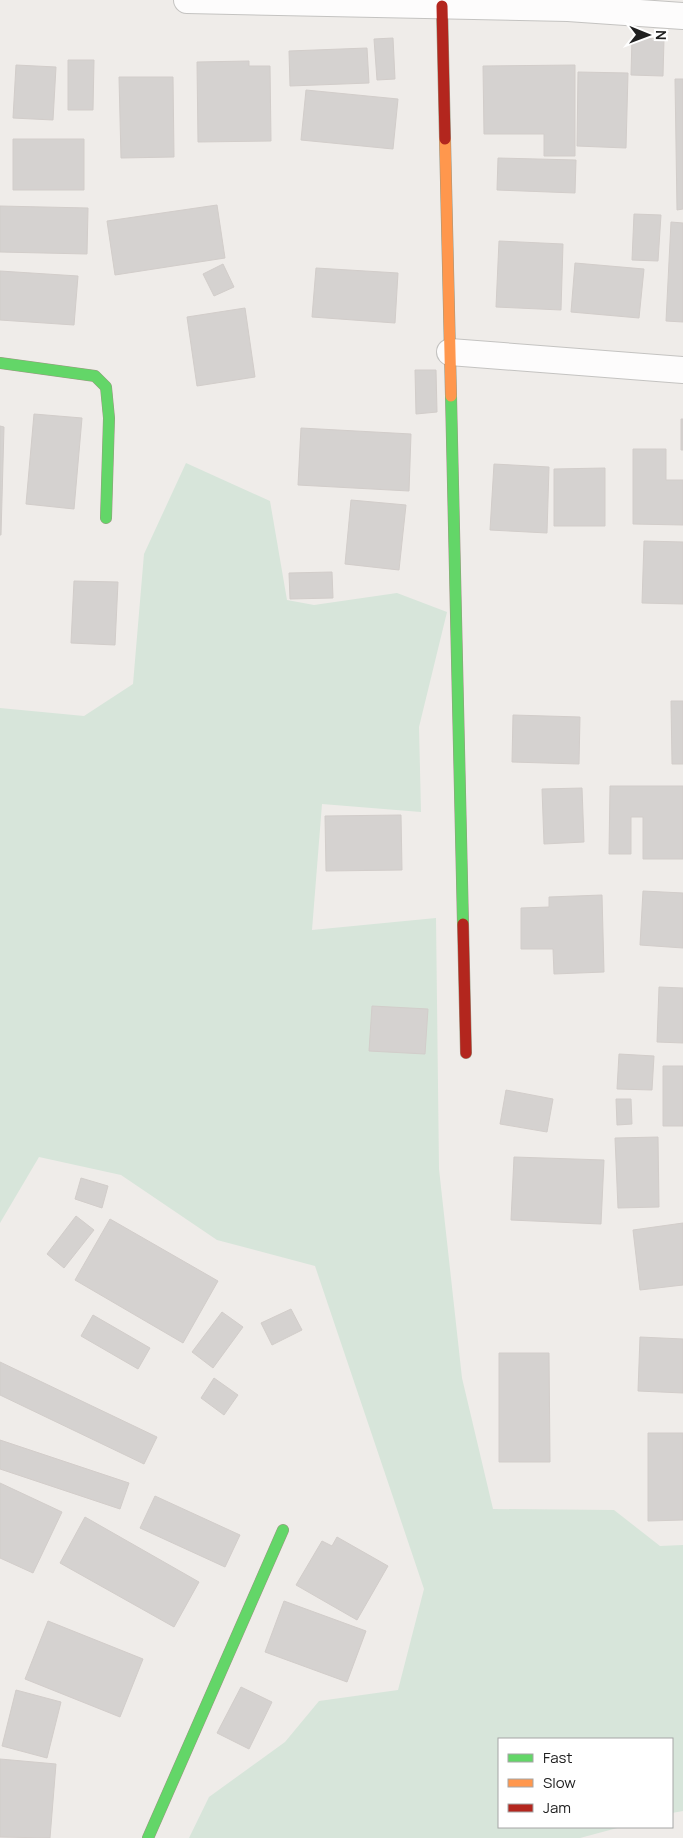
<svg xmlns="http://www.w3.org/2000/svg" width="683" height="1838" viewBox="0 0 683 1838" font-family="Manrope,sans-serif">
<rect width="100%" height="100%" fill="#efece9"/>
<path fill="#d7e5da" d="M 186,463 L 270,501 L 287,600 L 314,605 L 397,593 L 447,612 L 419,727 L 421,812 L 322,804 L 312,930 L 436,918 L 439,1169 L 462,1378 L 493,1509 L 614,1510 L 660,1546 L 683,1545 L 683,1811 L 672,1813 L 672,1739 L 499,1739 L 499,1827 L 621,1827 L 580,1838 L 189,1838 L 209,1797 L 285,1742 L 319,1701 L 398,1690 L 424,1589 L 315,1266 L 217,1240 L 121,1175 L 39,1157 L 0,1223 L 0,708 L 84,716 L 133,684 L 144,554 Z"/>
<path fill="#d5d2d0" stroke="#d2cdca" d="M 393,38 L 395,79 L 377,80 L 374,39 Z
M 632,38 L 664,39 L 663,76 L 631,75 Z
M 367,48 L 369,83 L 290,86 L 289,51 Z
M 68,60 L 94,60 L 93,110 L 68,110 Z
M 249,61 L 249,66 L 270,66 L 271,141 L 198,142 L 197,62 Z
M 16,65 L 56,67 L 53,120 L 13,118 Z
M 575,65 L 575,156 L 544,156 L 544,134 L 484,134 L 483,66 Z
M 578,72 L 628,73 L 626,148 L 577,146 Z
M 119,77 L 173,77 L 174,157 L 121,158 Z
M 675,79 L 683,79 L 683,209 L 677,210 Z
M 306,90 L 398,99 L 393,149 L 301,140 Z
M 13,139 L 84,139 L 84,190 L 13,190 Z
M 498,158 L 576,160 L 575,193 L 497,190 Z
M 217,205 L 225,258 L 115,275 L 107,221 Z
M 0,206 L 88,208 L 87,254 L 0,252 Z
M 634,214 L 661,215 L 658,261 L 632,260 Z
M 671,222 L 683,223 L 683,322 L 666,321 Z
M 499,241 L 563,244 L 561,310 L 496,307 Z
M 575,263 L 644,269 L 639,318 L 571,312 Z
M 223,264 L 234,287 L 214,296 L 203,274 Z
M 316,268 L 398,273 L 395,323 L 312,317 Z
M 0,271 L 78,276 L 74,325 L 0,320 Z
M 245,308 L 255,377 L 197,386 L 187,317 Z
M 415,370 L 436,370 L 437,412 L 416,414 Z
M 34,414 L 82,418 L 74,509 L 26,504 Z
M 681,419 L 683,419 L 683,450 L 681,450 Z
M 0,426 L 4,427 L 1,535 L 0,535 Z
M 301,428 L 411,434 L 409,491 L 298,485 Z
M 633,449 L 666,449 L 666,480 L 683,480 L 683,525 L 633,524 Z
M 494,464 L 549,467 L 547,533 L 490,530 Z
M 605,468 L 605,526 L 554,526 L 554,469 Z
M 351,500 L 406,505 L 399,570 L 345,564 Z
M 644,541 L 683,542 L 683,604 L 642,603 Z
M 332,572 L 333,598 L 290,599 L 289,573 Z
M 74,581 L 118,582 L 115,645 L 71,643 Z
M 671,701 L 683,701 L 683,764 L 672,764 Z
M 513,715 L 580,717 L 579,764 L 512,762 Z
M 610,786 L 683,786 L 683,859 L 643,859 L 643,817 L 631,817 L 631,854 L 609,854 Z
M 582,788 L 584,842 L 544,844 L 542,789 Z
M 401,815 L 402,870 L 326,871 L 325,816 Z
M 643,891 L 683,893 L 683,948 L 640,945 Z
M 602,895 L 604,972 L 554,974 L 553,949 L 521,949 L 521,908 L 549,907 L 549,897 Z
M 659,987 L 683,988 L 683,1043 L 657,1042 Z
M 372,1006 L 428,1009 L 425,1054 L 369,1051 Z
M 619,1054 L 654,1056 L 652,1090 L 617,1089 Z
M 663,1066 L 683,1066 L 683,1126 L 663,1126 Z
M 506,1090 L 553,1099 L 547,1132 L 500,1124 Z
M 616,1099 L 631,1099 L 632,1124 L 617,1125 Z
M 658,1137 L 659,1207 L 618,1208 L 615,1138 Z
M 514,1157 L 604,1160 L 601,1224 L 511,1220 Z
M 81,1178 L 108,1186 L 102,1208 L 75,1199 Z
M 76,1216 L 94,1230 L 64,1268 L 47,1254 Z
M 110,1219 L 218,1281 L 183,1343 L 75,1280 Z
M 683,1223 L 683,1285 L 640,1290 L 633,1230 Z
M 291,1309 L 302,1330 L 272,1345 L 261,1323 Z
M 222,1312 L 243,1327 L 213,1368 L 192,1352 Z
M 93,1315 L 150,1348 L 138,1369 L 81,1336 Z
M 640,1337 L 683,1339 L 683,1393 L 638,1391 Z
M 499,1353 L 549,1353 L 550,1462 L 499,1462 Z
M 0,1362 L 157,1437 L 144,1464 L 0,1395 Z
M 214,1378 L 238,1395 L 224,1415 L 201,1398 Z
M 648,1433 L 683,1433 L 683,1520 L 648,1521 Z
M 0,1440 L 129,1483 L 120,1509 L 0,1469 Z
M 0,1483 L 62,1512 L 33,1573 L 0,1558 Z
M 155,1496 L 240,1535 L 225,1567 L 140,1528 Z
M 85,1517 L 199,1582 L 174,1627 L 60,1563 Z
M 337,1537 L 388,1566 L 357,1620 L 296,1585 L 322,1541 L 332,1546 Z
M 284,1601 L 366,1631 L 347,1682 L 265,1652 Z
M 48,1621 L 143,1659 L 120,1717 L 25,1679 Z
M 241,1687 L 272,1702 L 249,1749 L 217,1733 Z
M 16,1690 L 61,1702 L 47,1758 L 2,1746 Z
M 0,1759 L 56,1764 L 50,1838 L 0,1837 Z"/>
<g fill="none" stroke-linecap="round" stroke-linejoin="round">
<defs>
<path id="street" d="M 187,0 L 568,8 L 683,16
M 450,352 L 683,370"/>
<path id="fast" d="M 0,363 L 95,376 L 106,387 L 109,418 L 106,518
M 451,396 L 463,924
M 148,1838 L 283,1530"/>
<path id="slow" d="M 445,139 L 451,396"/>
<path id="jam" d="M 442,6 L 445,139
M 463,924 L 466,1053"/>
</defs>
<use href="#street" stroke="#c4c3c1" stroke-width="28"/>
<use href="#fast" stroke="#9a9680" stroke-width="12"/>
<use href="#slow" stroke="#9a9680" stroke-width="12"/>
<use href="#jam" stroke="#9a9680" stroke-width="12"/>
<use href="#street" stroke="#fdfcfc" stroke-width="26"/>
<use href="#fast" stroke="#63d668" stroke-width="11"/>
<use href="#slow" stroke="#ff974d" stroke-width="11"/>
<use href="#jam" stroke="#b3261e" stroke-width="11"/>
</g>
<rect x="498" y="1738" width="175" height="90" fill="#ffffff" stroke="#a6a6a6"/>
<rect x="508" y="1754" width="25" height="8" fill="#63d668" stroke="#a6a6a6"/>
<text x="543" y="1763" font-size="15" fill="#202020">Fast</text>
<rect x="508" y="1779" width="25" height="8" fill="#ff974d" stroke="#a6a6a6"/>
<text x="543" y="1788" font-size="15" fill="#202020">Slow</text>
<rect x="508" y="1804" width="25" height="8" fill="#b3261e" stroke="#a6a6a6"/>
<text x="543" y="1813" font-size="15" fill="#202020">Jam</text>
<g transform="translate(648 35) rotate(91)" stroke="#ffffff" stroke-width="4" paint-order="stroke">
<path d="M0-4L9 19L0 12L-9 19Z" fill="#202020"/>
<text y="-8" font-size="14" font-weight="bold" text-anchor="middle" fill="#202020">N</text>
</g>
</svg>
